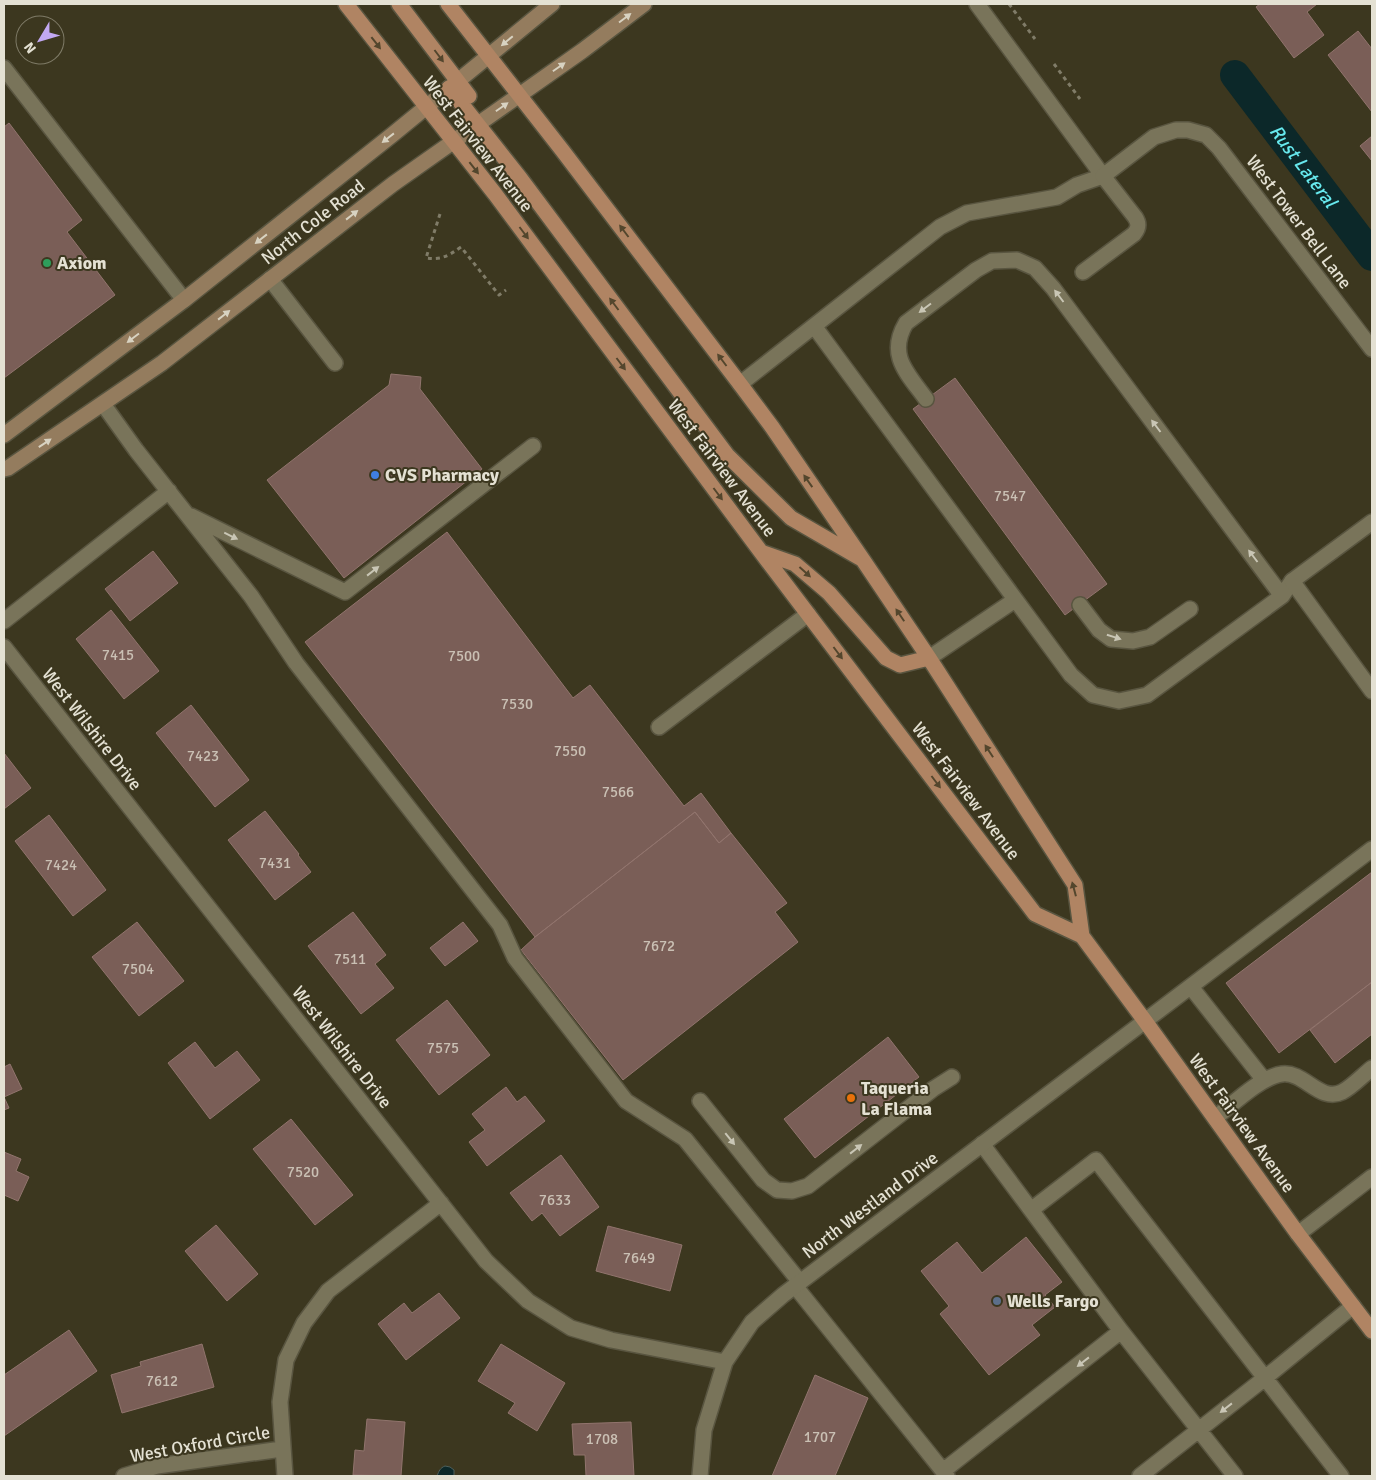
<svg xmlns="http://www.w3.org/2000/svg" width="1376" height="1480" viewBox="0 0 1376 1480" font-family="Signika,sans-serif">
<rect width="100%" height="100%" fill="#3c371f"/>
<path fill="#0c2829" stroke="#4d605c" d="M 445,1466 L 450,1467 L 454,1470 L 454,1476 L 437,1476 C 439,1471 440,1468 445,1466 Z"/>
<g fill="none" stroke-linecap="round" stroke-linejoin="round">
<path stroke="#0c2829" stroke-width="30" id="s1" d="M 1235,75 L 1372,256"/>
</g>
<path fill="#7a5e57" stroke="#91746d" d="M 1260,4 L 1317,4 L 1307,12 L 1324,35 L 1294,58 L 1256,7 Z
M 1358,31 L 1372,49 L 1372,112 L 1328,55 Z
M 9,123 L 82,220 L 67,232 L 115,295 L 4,378 L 4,127 Z
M 1372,136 L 1372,161 L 1360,146 Z
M 391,374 L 421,377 L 420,389 L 482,469 L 344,578 L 267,480 L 389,385 Z
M 955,378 L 1107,584 L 1065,615 L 913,409 Z
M 447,532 L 573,698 L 590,685 L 684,806 L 701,793 L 731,833 L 719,843 L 695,812 L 535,937 L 305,642 Z
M 153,551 L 178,583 L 130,621 L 105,589 Z
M 111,610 L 159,671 L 124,699 L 76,639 Z
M 191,705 L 249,780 L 215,807 L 156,733 Z
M 4,753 L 31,788 L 4,809 Z
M 265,811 L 299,854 L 298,855 L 311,872 L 275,900 L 228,840 Z
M 695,812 L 719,843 L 731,833 L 787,903 L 775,912 L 798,942 L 623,1080 L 521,950 L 535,937 Z
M 49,815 L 106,890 L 73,916 L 15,841 Z
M 1372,872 L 1372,982 L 1279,1053 L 1226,983 Z
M 353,912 L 386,955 L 375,964 L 394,988 L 361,1014 L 308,946 Z
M 137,922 L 184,981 L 139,1016 L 92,957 Z
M 463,922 L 478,941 L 445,966 L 430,948 Z
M 1372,982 L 1372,1034 L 1335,1063 L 1310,1030 Z
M 447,1000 L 490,1055 L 439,1095 L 396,1040 Z
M 888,1037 L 919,1077 L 815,1158 L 784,1119 Z
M 195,1042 L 215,1068 L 237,1051 L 260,1080 L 210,1119 L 168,1063 Z
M 10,1064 L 22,1089 L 4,1097 L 9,1108 L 4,1110 L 4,1067 Z
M 506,1087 L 517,1102 L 525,1096 L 545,1121 L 487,1166 L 469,1142 L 485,1130 L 472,1114 Z
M 291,1119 L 353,1195 L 315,1225 L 253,1149 Z
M 4,1152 L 21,1159 L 16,1171 L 29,1177 L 18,1201 L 4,1195 Z
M 561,1155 L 599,1207 L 560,1236 L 542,1213 L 532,1221 L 510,1193 Z
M 216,1225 L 258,1274 L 227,1301 L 185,1251 Z
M 608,1226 L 682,1245 L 670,1291 L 596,1271 Z
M 1026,1237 L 1062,1282 L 1045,1295 L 1055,1307 L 1032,1325 L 1040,1335 L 989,1375 L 940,1314 L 949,1306 L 921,1271 L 957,1242 L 982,1273 Z
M 439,1293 L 460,1318 L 406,1360 L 378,1324 L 404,1303 L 412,1313 Z
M 69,1330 L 97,1371 L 4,1436 L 4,1375 Z
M 202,1344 L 214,1387 L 122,1413 L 111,1375 L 141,1366 L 140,1362 Z
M 501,1344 L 565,1383 L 537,1431 L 508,1413 L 515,1403 L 478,1381 Z
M 815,1375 L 868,1398 L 835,1476 L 772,1476 Z
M 367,1419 L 405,1422 L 401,1476 L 353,1475 L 355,1450 L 364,1451 Z
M 631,1422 L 634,1476 L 586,1476 L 585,1455 L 574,1455 L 572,1424 Z"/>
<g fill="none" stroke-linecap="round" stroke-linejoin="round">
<defs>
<path id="lane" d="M 4,68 L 184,300
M 270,279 L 335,363
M 814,326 L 1071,675 L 1093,695 L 1119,701 L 1147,695 L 1282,596 L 1292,581
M 740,384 L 940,227 L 967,213 L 1057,197 L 1077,185 L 1103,176 L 977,4
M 926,399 C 907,373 887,355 906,323 L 976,270 L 992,261 L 1017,260 L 1035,268 L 1053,288 L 1282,596
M 103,404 L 136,450 L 251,596 L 296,663 L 500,925 L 515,958 L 626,1101 L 685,1139 L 800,1282
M 191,516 L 345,592 L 533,446
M 1080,605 L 1099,630 L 1111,639 L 1133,641 L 1150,637 L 1190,609
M 4,621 L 169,491
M 929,658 L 1015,600
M 659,727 L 808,614
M 1191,987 L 1264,1080
M 1145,1021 L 1372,849
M 700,1101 L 763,1180 L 777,1190 L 792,1191 L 808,1186 L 933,1089 L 952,1077
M 1215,1118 C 1232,1105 1260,1077 1282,1074 C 1304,1071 1320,1103 1342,1092 C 1352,1087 1363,1075 1372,1068
M 982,1144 L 1121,1331 L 1235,1476
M 1031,1210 L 1096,1160 L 1341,1476
M 795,1286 L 947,1476
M 943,1471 L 1121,1331
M 1140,1476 L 1265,1378 L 1353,1306"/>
<path id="street" d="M 1083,272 L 1134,234 C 1139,228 1139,223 1135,217 L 1103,176 L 1154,137 L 1176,130 L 1188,130 L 1206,135 L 1219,148 L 1372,349
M 1372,522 L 1292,581 L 1372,691
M 4,647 L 486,1261 L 528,1301 L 571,1328 L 611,1340 L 725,1362
M 1298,1234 L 1372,1177
M 124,1476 L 157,1466 L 282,1449
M 285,1476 L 280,1402 L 286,1360 L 304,1323 L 328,1291 L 441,1203
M 700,1476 L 704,1430 L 725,1362 L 752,1322 L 783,1295 L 1145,1021"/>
<path id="secondary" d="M 4,435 L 184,300 L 392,135 L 552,4
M 4,469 L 8,468 L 162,363 L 393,184 L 582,51 L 644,4"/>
<path id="primary" d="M 346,4 L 495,194 L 761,552 L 1035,914 L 1082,936 L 1145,1021 L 1298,1234 L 1372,1331
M 399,4 L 469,96
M 448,4 L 562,150 L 740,384 L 772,427 L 863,560 L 929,658 L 1075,885 L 1082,936
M 449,88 L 520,178 L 727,455 L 791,518 L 860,558
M 761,552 L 795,564 L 829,593 L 886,658 L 900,665 L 929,658"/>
</defs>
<use href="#lane" stroke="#595540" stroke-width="18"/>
<use href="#street" stroke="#595540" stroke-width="18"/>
<use href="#secondary" stroke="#595540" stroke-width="18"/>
<use href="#primary" stroke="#595540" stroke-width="18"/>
<path stroke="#807c68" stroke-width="3" stroke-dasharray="4 4" stroke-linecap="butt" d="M 1009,4 L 1035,39
M 1054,64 L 1080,99
M 440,214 L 426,258 C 442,260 448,256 461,247 L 499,295 L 506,290"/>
<use href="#lane" stroke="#79745a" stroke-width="15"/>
<use href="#street" stroke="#79745a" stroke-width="15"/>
<use href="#secondary" stroke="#947c5e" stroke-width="15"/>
<use href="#primary" stroke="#b08463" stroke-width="15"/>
</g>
<defs><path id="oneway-solid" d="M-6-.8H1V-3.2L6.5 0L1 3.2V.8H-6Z" transform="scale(1.25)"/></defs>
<g fill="#d8d2c1">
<use href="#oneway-solid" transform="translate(625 18) rotate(-37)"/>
<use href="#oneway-solid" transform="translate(507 41) rotate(140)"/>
<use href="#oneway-solid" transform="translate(559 67) rotate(-35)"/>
<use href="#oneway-solid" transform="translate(502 107) rotate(-35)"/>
<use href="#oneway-solid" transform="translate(388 138) rotate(142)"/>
<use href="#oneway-solid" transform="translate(352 215) rotate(-38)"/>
<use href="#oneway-solid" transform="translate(261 239) rotate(142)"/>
<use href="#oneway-solid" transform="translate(224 315) rotate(-38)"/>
<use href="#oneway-solid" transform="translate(133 338) rotate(143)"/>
<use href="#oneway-solid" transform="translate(45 443) rotate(-34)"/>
</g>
<g fill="#53462d">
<use href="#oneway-solid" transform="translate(376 43) rotate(52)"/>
<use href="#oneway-solid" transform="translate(439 56) rotate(53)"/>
<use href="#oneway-solid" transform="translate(474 168) rotate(52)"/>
<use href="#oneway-solid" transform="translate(624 231) rotate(-127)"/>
<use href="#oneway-solid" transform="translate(524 233) rotate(53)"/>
<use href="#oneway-solid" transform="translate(614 304) rotate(-127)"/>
<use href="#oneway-solid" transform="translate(722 360) rotate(-127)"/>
<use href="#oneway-solid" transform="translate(621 364) rotate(53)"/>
<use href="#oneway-solid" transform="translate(808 481) rotate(-125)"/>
<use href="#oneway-solid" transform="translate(718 494) rotate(53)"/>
<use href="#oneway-solid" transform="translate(805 572) rotate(42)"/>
<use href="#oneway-solid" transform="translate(900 615) rotate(-124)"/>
<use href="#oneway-solid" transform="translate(838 653) rotate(53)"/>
<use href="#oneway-solid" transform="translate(989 751) rotate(-123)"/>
<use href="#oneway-solid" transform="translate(936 782) rotate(53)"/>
<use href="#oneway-solid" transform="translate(1074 889) rotate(-105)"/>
</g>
<g fill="#c9c6b5">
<use href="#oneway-solid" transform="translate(1059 296) rotate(-127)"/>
<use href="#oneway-solid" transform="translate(925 308) rotate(143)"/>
<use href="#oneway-solid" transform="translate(1156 426) rotate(-127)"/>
<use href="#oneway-solid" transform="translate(231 536) rotate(26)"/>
<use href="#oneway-solid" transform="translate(1253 556) rotate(-127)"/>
<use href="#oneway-solid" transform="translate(373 571) rotate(-38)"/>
<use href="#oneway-solid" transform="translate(1114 637) rotate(18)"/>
<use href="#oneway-solid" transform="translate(730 1139) rotate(51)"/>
<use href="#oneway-solid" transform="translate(856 1149) rotate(-38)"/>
<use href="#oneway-solid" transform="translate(1083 1362) rotate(142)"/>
<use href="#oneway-solid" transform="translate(1226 1408) rotate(142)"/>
</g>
<circle fill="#2e9e5b" stroke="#3c371f" stroke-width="2" cx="47" cy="263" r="5"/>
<circle fill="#3f7fe0" stroke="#3c371f" stroke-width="2" cx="375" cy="475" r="5"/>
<circle fill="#e8710a" stroke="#3c371f" stroke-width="2" cx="851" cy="1098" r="5"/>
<circle fill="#5c6f8a" stroke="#3c371f" stroke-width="2" cx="997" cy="1301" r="5"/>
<g text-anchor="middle" stroke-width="4" stroke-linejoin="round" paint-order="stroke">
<g font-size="15" fill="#cac0b4">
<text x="1010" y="501">7547</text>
<text x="118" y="660">7415</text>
<text x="464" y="661">7500</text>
<text x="517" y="709">7530</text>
<text x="570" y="756">7550</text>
<text x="203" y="761">7423</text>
<text x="618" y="797">7566</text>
<text x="275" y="868">7431</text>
<text x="61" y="870">7424</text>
<text x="659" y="951">7672</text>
<text x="350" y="964">7511</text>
<text x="138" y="974">7504</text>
<text x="443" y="1053">7575</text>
<text x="303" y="1177">7520</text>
<text x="555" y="1205">7633</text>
<text x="639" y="1263">7649</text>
<text x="162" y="1386">7612</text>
<text x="820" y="1442">1707</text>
<text x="602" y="1444">1708</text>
</g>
<g font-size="18" fill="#e4e1d3" stroke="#3c371f">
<text transform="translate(478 144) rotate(52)" y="6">West Fairview Avenue</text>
<text transform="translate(313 222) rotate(-38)" y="6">North Cole Road</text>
<text transform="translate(1299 222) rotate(53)" y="6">West Tower Bell Lane</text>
<text transform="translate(722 468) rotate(53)" y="6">West Fairview Avenue</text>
<text transform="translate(92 729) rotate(52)" y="6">West Wilshire Drive</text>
<text transform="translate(966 791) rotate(53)" y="6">West Fairview Avenue</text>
<text transform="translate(342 1047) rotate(52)" y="6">West Wilshire Drive</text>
<text transform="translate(1242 1123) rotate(54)" y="6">West Fairview Avenue</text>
<text transform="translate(870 1205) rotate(-37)" y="6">North Westland Drive</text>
<text transform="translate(200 1444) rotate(-10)" y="6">West Oxford Circle</text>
</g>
<g font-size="18" font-weight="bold" fill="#e4e1d3" stroke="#3c371f" text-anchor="start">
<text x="57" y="269">Axiom</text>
<text x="385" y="481">CVS Pharmacy</text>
<text x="861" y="1094">Taqueria<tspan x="861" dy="21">La Flama</tspan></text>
<text x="1007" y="1307">Wells Fargo</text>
</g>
<g font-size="19" font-style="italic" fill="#67e9ee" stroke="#3c371f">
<text dy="7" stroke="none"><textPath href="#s1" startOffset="114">Rust Lateral</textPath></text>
</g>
</g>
<rect width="1376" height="1480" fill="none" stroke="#e4e1d3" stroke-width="10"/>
<g transform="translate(40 40) rotate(232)"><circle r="24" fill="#3c371f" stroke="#7f7b67"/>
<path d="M0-4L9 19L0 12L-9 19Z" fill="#c2a8f2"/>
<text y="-8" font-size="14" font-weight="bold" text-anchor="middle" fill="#e4e1d3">N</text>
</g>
</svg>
